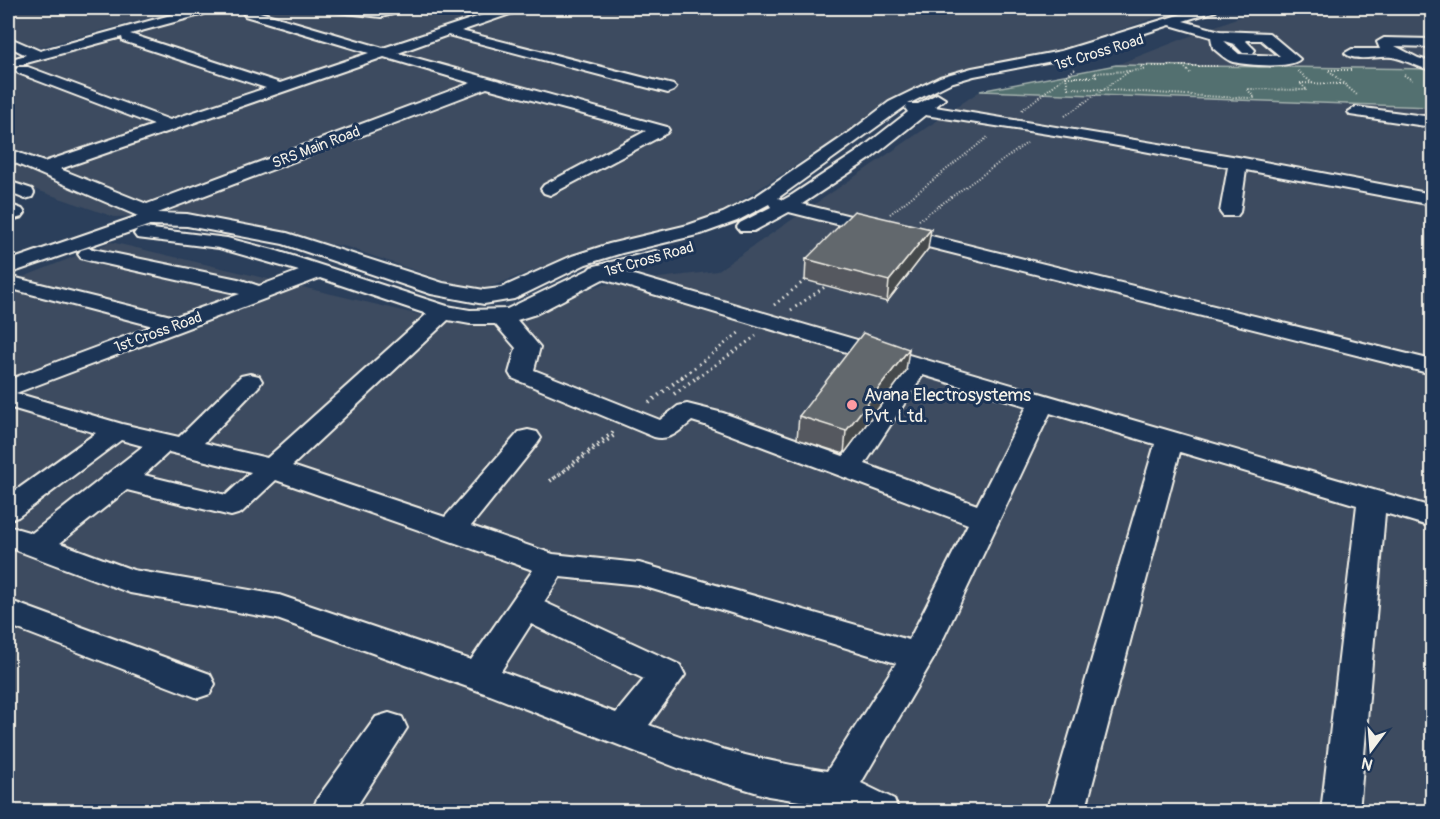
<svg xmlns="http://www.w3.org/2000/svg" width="1440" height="819" viewBox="0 0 1440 819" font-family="Pangolin,sans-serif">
<rect width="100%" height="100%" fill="#2b3f5b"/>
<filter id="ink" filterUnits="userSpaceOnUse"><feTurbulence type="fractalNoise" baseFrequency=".0167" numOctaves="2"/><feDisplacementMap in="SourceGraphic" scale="12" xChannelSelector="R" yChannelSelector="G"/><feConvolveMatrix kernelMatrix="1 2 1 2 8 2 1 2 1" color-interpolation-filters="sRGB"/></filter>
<g filter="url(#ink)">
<path fill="#3c4b60" d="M 8,8 L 184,8 L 8,56 Z
M 253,8 L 1169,8 L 1160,16 L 1047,55 L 973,66 L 925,82 L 717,216 L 587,250 L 477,292 L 347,247 L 168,215 L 114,217 L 8,180 L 8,66 L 203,12 L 220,16 Z
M 1262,8 L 1432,8 L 1432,811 L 8,812 L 8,283 L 111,242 L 467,326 L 601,285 L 717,271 L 980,91 L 1116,65 Z"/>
<path fill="#52706f" stroke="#a3b0ac" stroke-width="1.5" d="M 1116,65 L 1432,69 L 1432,107 L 980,91 Z"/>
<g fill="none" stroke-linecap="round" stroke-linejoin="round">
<defs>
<path id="minor" d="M 196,8 L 208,8 L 204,14 L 130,34 L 280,83 L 369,53 L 245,16 L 243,13 L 245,10 L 253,10 L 383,48 L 504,8 L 521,8 L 519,11 L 461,31 L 673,85 L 676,88 L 673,91 L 668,93 L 448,35 L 398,53 L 667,127 L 669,130 L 667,133 L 550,195 L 544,193 L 541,189 L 544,185 L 646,131 L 487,88 L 158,213 L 187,214 L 287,233 L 443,283 L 484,290 L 501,288 L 572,256 L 609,244 L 688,225 L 723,213 L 756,196 L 850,132 L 889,102 L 940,77 L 972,68 L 1061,51 L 1201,8 L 1218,8 L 1216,11 L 1183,21 L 1220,31 L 1269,33 L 1300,59 C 1291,69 1247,65 1233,62 C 1226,60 1219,53 1213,48 L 1211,37 L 1170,25 L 1068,58 L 974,76 L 950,83 L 908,104 L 918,104 L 937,94 L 945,99 L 935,107 L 1238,157 L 1432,194 L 1432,205 L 1246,170 L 1240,212 L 1237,216 L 1223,216 L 1220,212 L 1228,167 L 1086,140 L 925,115 L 870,159 L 802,204 L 1432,360 L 1432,374 L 789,212 L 754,231 L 740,231 L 737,227 L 740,223 L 771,207 L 769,204 L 737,221 L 701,234 L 622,253 L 586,264 L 514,299 L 484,304 L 431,294 L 283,244 L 187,226 L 150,225 L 8,274 L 8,261 L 138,216 L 8,160 L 8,149 L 44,162 L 154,125 L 18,73 L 16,70 L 18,67 L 28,67 L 170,120 L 266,88 L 123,41 L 122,37 L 8,68 L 8,60 L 26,55 L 8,46 L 8,37 L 40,51 ZM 1245,40 L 1261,40 L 1280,56 L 1239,54 L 1224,41 L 1234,44 L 1243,53 L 1253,53 L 1255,50 ZM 384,57 L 471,83 L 147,204 L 60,169 ZM 907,105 L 905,108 L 908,112 L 857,152 L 792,195 L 783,200 L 778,198 Z
M 331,8 L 407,8 L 405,11 L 381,17 L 337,12 Z
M 1384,38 L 1432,39 L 1432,47 L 1395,46 L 1418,58 L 1432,62 L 1432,70 C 1418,68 1405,59 1392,57 C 1378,55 1355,63 1345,53 L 1352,49 L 1380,49 L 1377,42 Z
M 1356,107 L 1432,117 L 1432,127 L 1350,115 L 1348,112 Z
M 8,181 L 32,189 L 34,193 L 32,197 L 25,199 L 8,192 Z
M 8,204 L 22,209 L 25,213 L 22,217 L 15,219 L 8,217 Z
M 144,228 L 227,238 L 277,251 L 447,306 L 470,310 L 507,309 L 588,270 L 591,267 L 655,251 L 662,253 L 665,257 L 662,261 L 623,272 L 1432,507 L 1432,527 L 1385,513 L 1359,812 L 1321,812 L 1357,505 L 1180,452 L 1085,812 L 1047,812 L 1155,444 L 1050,413 L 935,656 L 861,783 L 894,799 L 899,812 L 841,812 L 831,806 L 768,796 L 683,770 L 490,695 L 277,619 L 130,593 L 8,547 L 8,526 L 32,533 L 143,446 L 121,440 L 18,517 L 8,520 L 8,496 L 96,433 L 8,407 L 8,380 L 153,326 L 8,288 L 8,278 L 12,277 L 175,317 L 240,294 L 88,260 L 81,258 L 78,254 L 81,250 L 88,248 L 238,279 L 259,286 L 299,271 L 219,248 L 137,238 L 134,234 L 137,230 ZM 320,278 L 427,314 L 267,458 L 204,443 L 259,386 L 262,381 L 259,376 L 250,374 L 241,376 L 179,437 L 122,424 L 16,393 ZM 603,279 L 903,369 L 843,456 L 723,413 L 687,404 L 678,406 L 660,420 L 534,370 L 540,347 L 517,320 L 536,314 ZM 448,320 L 470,324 L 495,324 L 516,348 L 509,373 L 512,378 L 654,437 C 671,441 679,431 692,421 L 705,425 L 968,524 L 909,640 L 639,563 L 553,554 L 471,526 L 537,444 L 541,438 L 537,432 L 528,430 L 519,432 L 445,517 L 292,466 ZM 923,375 L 1027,406 L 977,505 L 865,464 ZM 169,452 L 251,472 L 226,495 L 144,475 ZM 276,480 L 533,570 L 471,660 L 279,595 L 133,570 L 60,543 L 127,490 L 231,516 L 241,513 ZM 560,577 L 639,585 L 896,663 L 827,771 C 766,762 707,747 649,725 L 685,675 L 680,665 L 544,602 ZM 531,624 L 644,679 L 616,713 L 501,671 Z
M 8,600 L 210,674 L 215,684 L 210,694 L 198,698 L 8,625 Z
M 389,713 L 402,717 L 407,728 L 353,812 L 312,812 L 317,799 L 376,717 Z"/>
</defs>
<use href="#minor" stroke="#f4f1e8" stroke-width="4"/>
<path stroke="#f4f1e8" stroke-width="2" stroke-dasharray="1 2" stroke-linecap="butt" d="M 1183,66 L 1190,73
M 1217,66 L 1140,66 L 1145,70 L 1094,73 L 1096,77 L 1066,77 L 1068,88 C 1130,90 1193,97 1255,98 L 1247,89 L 1307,90 L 1300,83
M 1351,70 L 1328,70 L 1357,95
M 1298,71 L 1312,83
M 1404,75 L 1412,80
M 1300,83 L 1344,84
M 1022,110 L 1075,69
M 1065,116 L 1131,70
M 890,214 L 988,137
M 919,220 L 1027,143"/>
<path stroke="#f4f1e8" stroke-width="3" stroke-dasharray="1.5 4" stroke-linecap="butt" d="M 774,305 L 808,278
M 791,310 L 829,284
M 681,378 L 740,332
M 697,378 L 756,336"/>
<path stroke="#f4f1e8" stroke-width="4" stroke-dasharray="1.5 4.5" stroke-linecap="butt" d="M 674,394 L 699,376
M 649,403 L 683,376
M 613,432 L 550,481 L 616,434"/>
<use href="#minor" fill="#1d3557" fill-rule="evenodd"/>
</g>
<path fill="#54595e" stroke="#f4f1e8" stroke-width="1.5" d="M 928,249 L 887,302 L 805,280 L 806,259 Z
M 906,371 L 844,454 L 797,439 L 799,416 Z"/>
<path fill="#45494c" stroke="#f4f1e8" stroke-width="1.5" d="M 88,8 L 99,8 L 89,10 Z
M 931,229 L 928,249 L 887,302 L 889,281 Z
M 909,349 L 906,371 L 844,454 L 846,431 Z"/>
<path fill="#62686d" stroke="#f4f1e8" stroke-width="1.5" d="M 854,211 L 931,229 L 889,281 L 806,259 Z
M 863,333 L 909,349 L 846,431 L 799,416 Z"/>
</g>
<circle fill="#ff9aa2" stroke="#1d3557" stroke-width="2" cx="852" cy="405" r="6"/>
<g text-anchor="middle" stroke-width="6" stroke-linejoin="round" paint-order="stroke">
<g font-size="15" fill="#f4f1e8" stroke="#1d3557">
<text transform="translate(1099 52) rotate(-17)" y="5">1st Cross Road</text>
<text transform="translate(316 147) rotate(-21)" y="5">SRS Main Road</text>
<text transform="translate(649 259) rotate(-16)" y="5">1st Cross Road</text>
<text transform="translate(158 332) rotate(-20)" y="5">1st Cross Road</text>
</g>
<g font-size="18" fill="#f4f1e8" stroke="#1d3557" text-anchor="start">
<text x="864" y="401">Avana Electrosystems<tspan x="864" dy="21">Pvt. Ltd.</tspan></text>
</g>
</g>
<rect width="1440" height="819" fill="none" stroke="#1d3557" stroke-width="30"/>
<rect x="15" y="15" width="1410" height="789" fill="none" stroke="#f4f1e8" stroke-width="2" filter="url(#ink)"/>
<g transform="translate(1371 750) rotate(196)" stroke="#1d3557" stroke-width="4.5" paint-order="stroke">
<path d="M0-4.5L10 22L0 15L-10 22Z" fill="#f4f1e8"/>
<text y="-9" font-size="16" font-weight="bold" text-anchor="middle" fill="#f4f1e8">N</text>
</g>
</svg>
